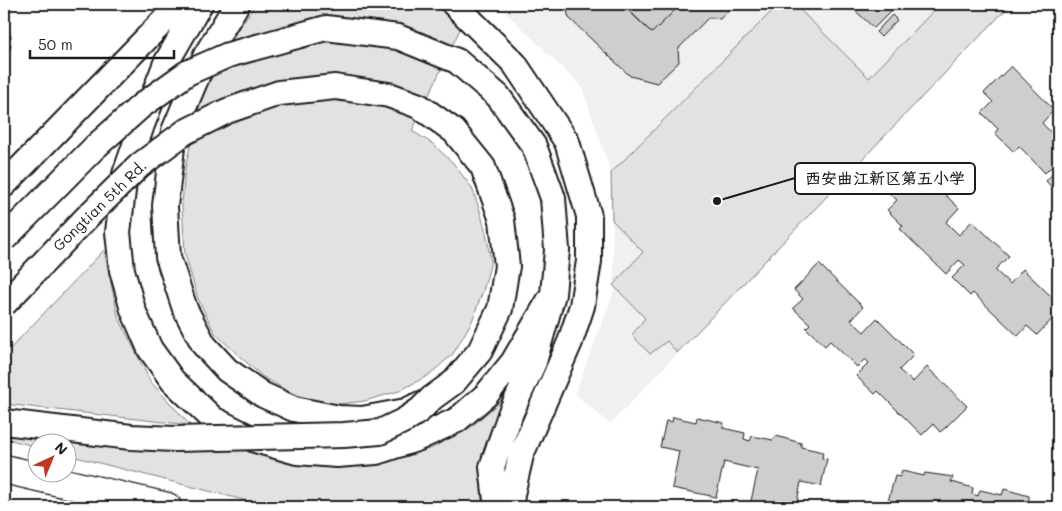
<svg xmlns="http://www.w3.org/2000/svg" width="1062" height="511" viewBox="0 0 1062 511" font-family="Mali,'LXGW WenKai TC',sans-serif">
<rect width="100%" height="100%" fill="#fff"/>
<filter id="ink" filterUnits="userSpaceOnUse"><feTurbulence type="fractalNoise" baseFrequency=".02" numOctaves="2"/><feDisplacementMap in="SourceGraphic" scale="10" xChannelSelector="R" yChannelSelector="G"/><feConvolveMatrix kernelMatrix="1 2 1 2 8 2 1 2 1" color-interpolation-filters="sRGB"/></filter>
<g filter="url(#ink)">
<path fill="#f0f0f0" d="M 497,4 L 1011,4 L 610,424 L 575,394 L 614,291 L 611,173 L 582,87 Z"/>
<path fill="#e2e2e2" stroke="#7f7f7f" d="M 256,4 L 437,4 L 461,27 L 412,131 L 433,144 L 453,163 L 472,188 L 480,211 L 486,233 L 491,261 L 484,288 L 472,321 L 453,354 L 429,375 L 399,391 L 365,401 L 331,405 L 295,395 L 263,377 L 237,354 L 215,333 L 198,299 L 185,254 L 182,205 L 185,168 L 202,96 L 238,29 Z
M 784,4 L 794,4 L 869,78 L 940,4 L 1011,4 L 677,353 L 667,341 L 650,354 L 632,335 L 645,318 L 613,285 L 643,252 L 612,220 L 611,173 L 772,11 Z
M 104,250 L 118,316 L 150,381 L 190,425 L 4,404 L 4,355 Z
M 504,398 L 488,437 L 480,480 L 483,507 L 271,507 L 68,455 L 68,444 L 38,444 L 37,447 L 4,438 L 4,432 L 246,449 L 285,463 L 333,468 L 381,465 L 432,448 L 471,427 Z"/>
<path fill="#cecece" stroke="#1c1c1c" d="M 565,4 L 622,4 L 652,33 L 681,4 L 734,4 L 720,19 L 709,17 L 678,49 L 679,62 L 657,83 L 630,76 L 569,18 Z
M 622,4 L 681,4 L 652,33 Z
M 848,4 L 898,4 L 874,28 Z
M 892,15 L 897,20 L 881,37 L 876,32 Z
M 4,32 L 10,34 L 11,37 L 8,41 L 11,45 L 10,49 L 5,52 L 5,55 L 7,60 L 4,66 Z
M 1011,66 L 1054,110 L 1042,123 L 1053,135 L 1058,130 L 1058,164 L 1056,162 L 1045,173 L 1019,146 L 1014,152 L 995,133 L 998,129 L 982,113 L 993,102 L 984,93 Z
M 915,166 L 959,208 L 946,222 L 959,235 L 972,221 L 1009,256 L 995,270 L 1010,284 L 1023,269 L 1058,303 L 1058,313 L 1037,335 L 1027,326 L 1018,336 L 973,293 L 970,296 L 952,278 L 965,265 L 959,260 L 946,274 L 900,229 L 903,226 L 887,210 L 897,200 L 889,193 Z
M 1058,168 L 1058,194 L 1046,181 Z
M 819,264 L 863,307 L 851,320 L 864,332 L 877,318 L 914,355 L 899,370 L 913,382 L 927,367 L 967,406 L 944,429 L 940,432 L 933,424 L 922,435 L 878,391 L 875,394 L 856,376 L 869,363 L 865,359 L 857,367 L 830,341 L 825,346 L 806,328 L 810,324 L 793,308 L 803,299 L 794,290 Z
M 673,417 L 696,422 L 697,417 L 724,423 L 723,428 L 745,433 L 744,439 L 750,441 L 752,436 L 773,440 L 776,436 L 801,443 L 801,447 L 823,452 L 822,458 L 827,459 L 821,486 L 801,482 L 796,507 L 758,507 L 750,505 L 758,470 L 724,462 L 716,497 L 672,488 L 679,451 L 660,447 L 666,421 L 672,422 Z
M 902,471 L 924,476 L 925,473 L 953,477 L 951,482 L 952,482 L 973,488 L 972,494 L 978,496 L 980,490 L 1002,495 L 1004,489 L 1029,496 L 1029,501 L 1053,507 L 908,507 L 908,506 L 888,501 L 895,476 L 900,477 Z"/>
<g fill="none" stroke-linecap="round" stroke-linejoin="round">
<defs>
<path id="major" d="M 200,4 L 166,63 L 142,125 L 125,174 L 118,232 L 122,270 L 133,310 L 150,349 L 173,381 L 213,419 L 255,440 L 297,452 L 337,455 L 376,452 L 416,439 L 457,420 L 486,395 L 513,362 L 553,294
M 237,4 L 206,55 L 174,131 L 165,206 L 168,257 L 185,309 L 204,345 L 227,370 L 263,395 L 294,409 L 339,418 L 362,419 L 406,411 L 420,404
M 454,4 L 514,63 L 567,142 L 589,216 L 589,261 L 582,306 L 570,342 L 521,455 L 512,494 L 511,507
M 4,185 L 180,4
M 4,422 L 131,437 L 175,439
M 498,507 L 496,500 L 492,467 L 511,412 L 534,362 L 553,294 L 557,250 L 553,198"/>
<path id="highway" d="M 4,469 L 167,507"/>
</defs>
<use href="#major" stroke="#1c1c1c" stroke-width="28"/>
<use href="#highway" stroke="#1c1c1c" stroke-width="31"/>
<use href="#major" stroke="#fff" stroke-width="24"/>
<use href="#highway" stroke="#fff" stroke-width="28"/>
<defs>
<path id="major-bridge" d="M 4,239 L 95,147 L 141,106 L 187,73 L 228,55 L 326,28 L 398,37 L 457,61 L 498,96 L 534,146 L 553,198
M 4,304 L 87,217 L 140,165 L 185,132 L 227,111 L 279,93 L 335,87 L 389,95 L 419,106 L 454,131 L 483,167 L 502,220 L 507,266 L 500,309 L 480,351 L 454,382 L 432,398 L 420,410 L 405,420 L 380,432 L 344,435 L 175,439"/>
</defs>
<use href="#major-bridge" stroke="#1c1c1c" stroke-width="28" stroke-linecap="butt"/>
<use href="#major-bridge" stroke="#fff" stroke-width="24"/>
</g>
</g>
<g text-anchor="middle" stroke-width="5" stroke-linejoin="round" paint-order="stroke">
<g font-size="15" fill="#1c1c1c" stroke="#fff">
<text transform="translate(100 206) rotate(-44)" y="5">Gongtian 5th Rd.</text>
</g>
</g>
<path fill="none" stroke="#1c1c1c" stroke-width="2" d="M717 201L795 178"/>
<circle fill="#1c1c1c" stroke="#fff" stroke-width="2" cx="717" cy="201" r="5"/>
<rect fill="#fff" stroke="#1c1c1c" stroke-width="2" x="795" y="163" width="180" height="31" rx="5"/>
<g font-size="16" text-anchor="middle" font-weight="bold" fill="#1c1c1c">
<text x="885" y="184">西安曲江新区第五小学</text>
</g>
<rect width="1062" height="511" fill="none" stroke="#fff" stroke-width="20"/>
<rect x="10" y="10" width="1042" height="491" fill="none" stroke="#1c1c1c" stroke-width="2" filter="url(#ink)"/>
<g transform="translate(52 458) rotate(44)"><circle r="24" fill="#ffffff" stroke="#a4a4a4"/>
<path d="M0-4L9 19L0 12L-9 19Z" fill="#c8321e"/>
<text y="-8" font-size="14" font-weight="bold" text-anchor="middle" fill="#1c1c1c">N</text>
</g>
<path d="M30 50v8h144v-8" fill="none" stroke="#1c1c1c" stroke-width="2.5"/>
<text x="38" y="50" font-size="15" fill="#1c1c1c" stroke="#ffffff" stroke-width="4" paint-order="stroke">50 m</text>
</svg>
